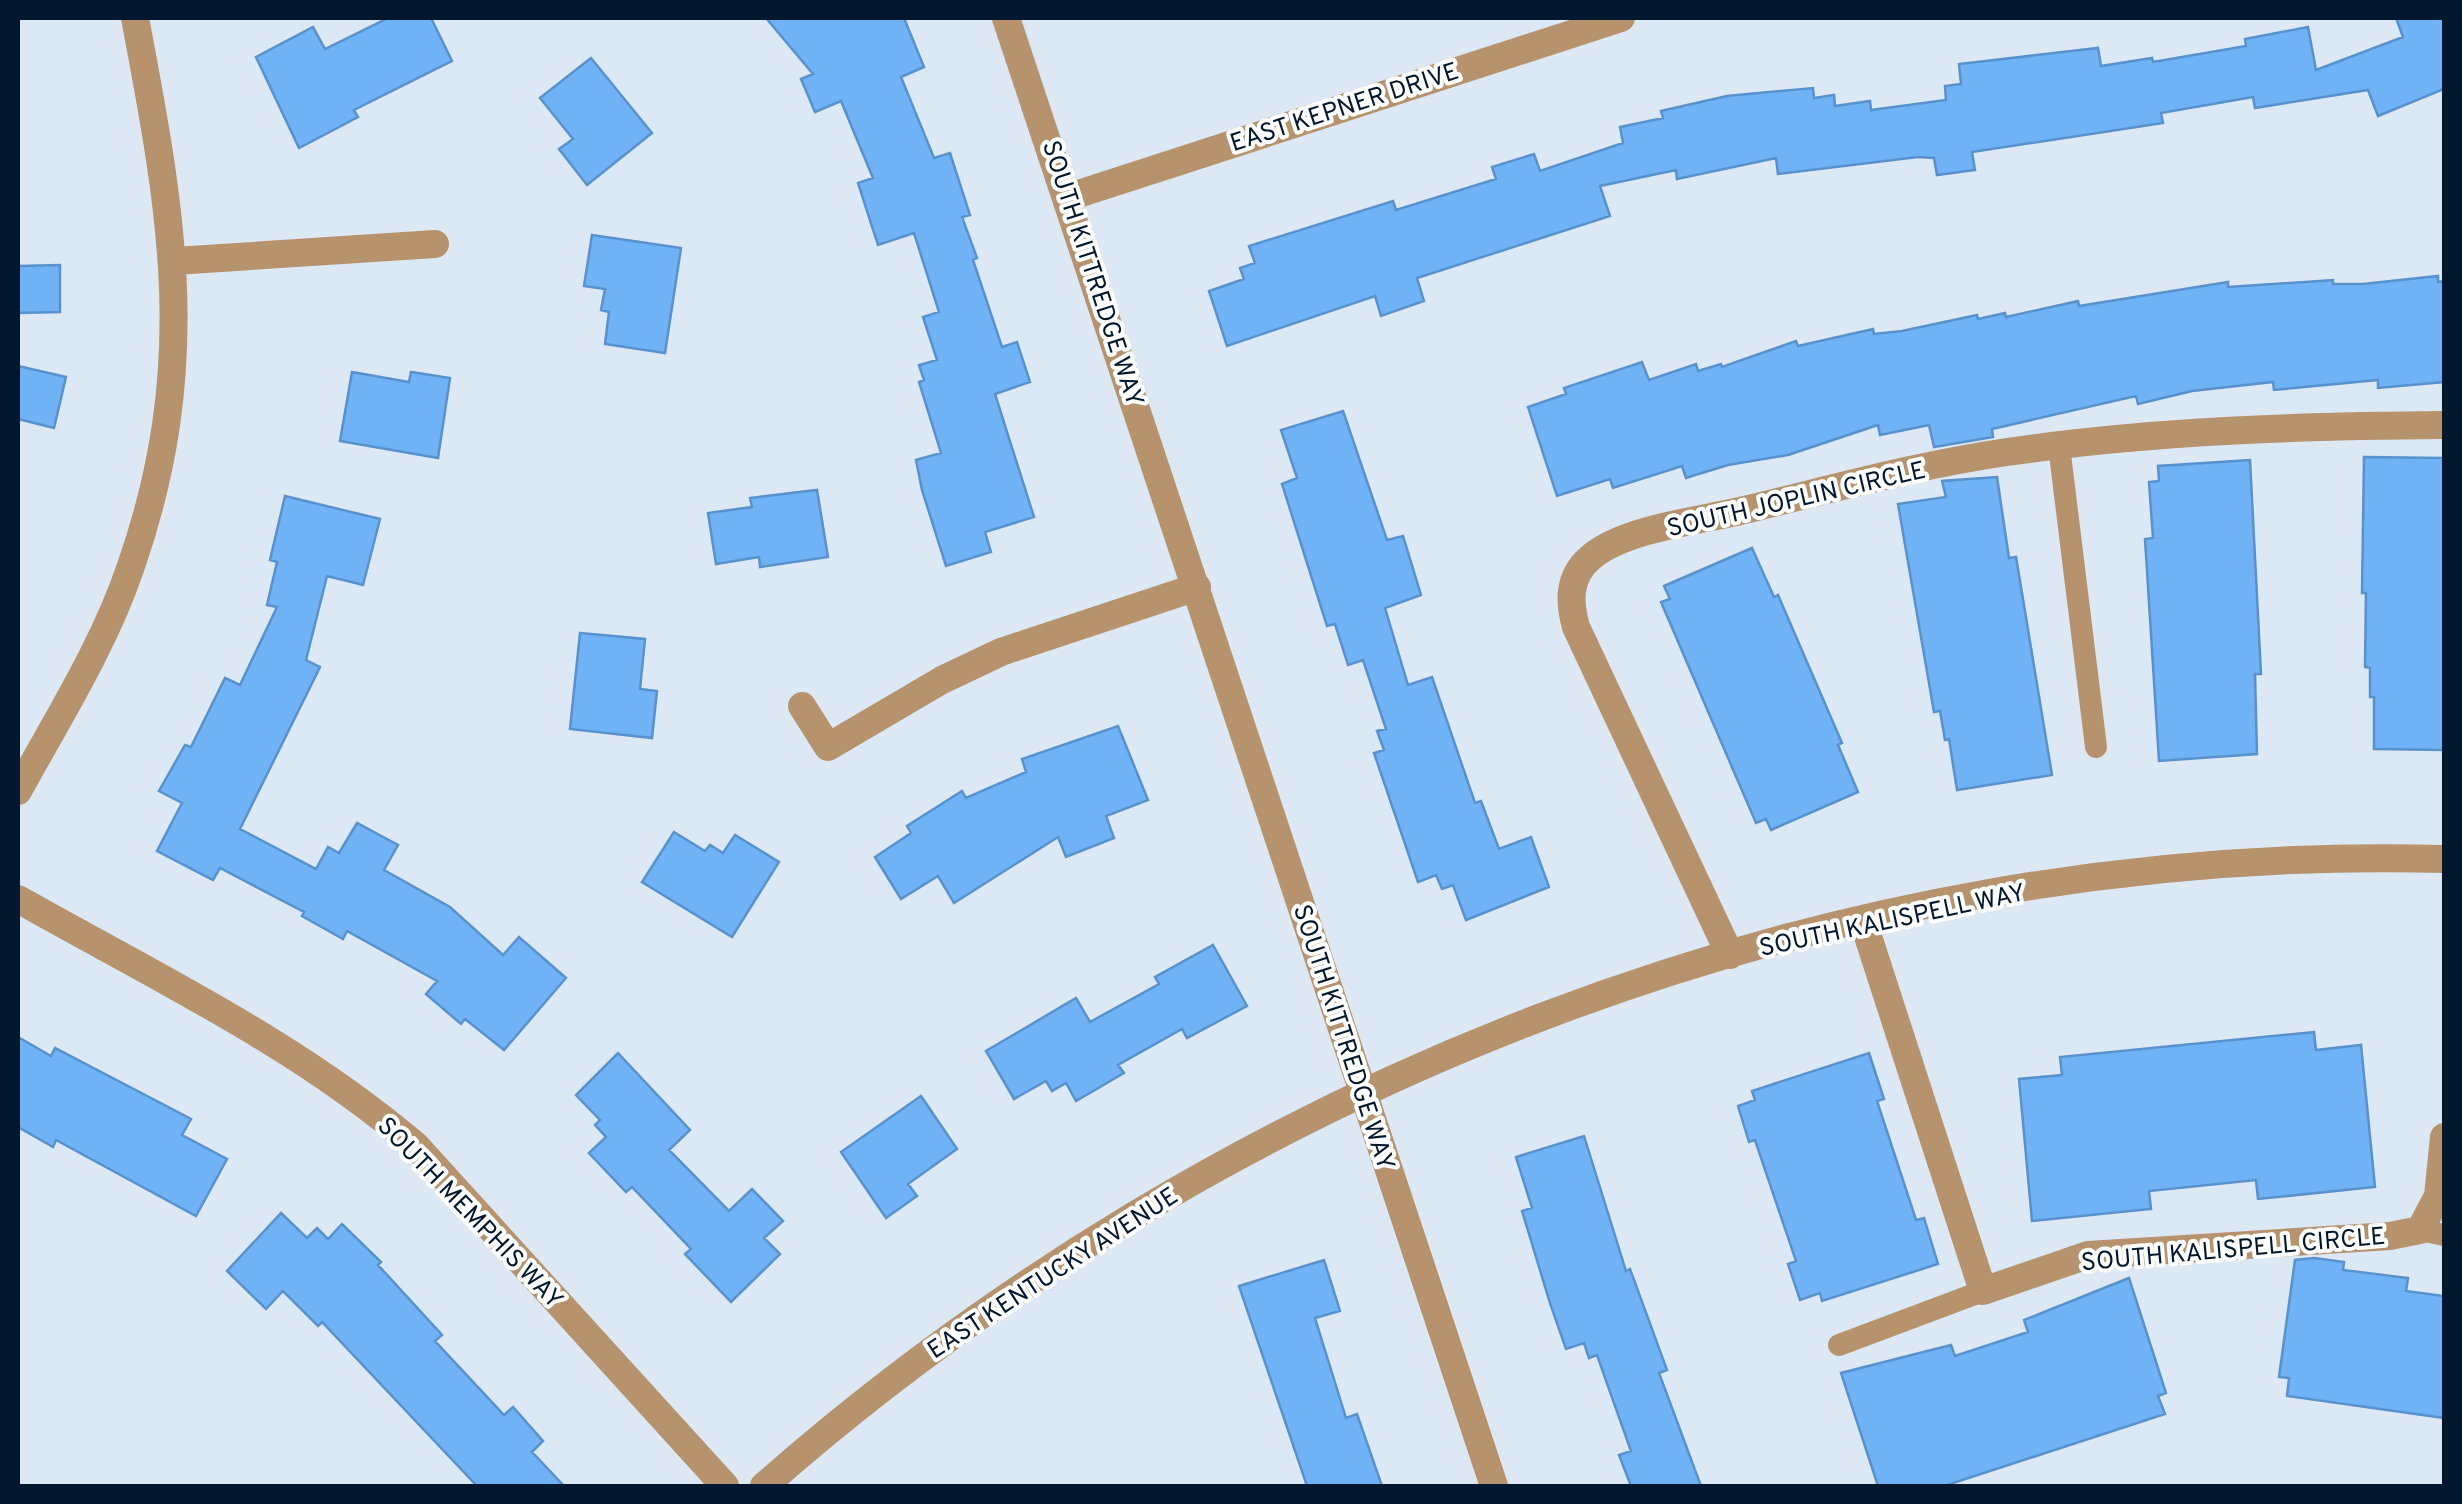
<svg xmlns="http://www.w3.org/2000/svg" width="2462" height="1504" viewBox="0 0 2462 1504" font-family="Overpass,sans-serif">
<rect width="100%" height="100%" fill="#dde8f5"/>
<path fill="#6fb2f5" stroke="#5892cc" stroke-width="2.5" d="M 388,18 L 431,18 L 452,61 L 354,110 L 358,117 L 299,148 L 256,57 L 313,27 L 325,49 Z
M 766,18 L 904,18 L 924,67 L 901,77 L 934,158 L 950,153 L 970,215 L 962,217 L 977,258 L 973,260 L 1002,347 L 1017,342 L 1030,382 L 995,394 L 1034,517 L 985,532 L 991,552 L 946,566 L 922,490 L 916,460 L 941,453 L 919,382 L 924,380 L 919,365 L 937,360 L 923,317 L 939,312 L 914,233 L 878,245 L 858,183 L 873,178 L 841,101 L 815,112 L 801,79 L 813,74 Z
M 2396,18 L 2444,18 L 2444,89 L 2378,116 L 2368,90 L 2255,108 L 2253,97 L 2161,113 L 2163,123 L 1972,152 L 1975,170 L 1937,175 L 1934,158 L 1918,157 L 1778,174 L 1776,158 L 1677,179 L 1676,170 L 1600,186 L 1610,216 L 1417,278 L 1424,301 L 1381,316 L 1375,296 L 1227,346 L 1209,291 L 1244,279 L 1240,268 L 1255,263 L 1249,246 L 1393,201 L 1396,210 L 1496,179 L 1492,167 L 1534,154 L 1540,171 L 1623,143 L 1620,127 L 1663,118 L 1661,111 L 1727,96 L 1813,88 L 1814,98 L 1834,95 L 1835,106 L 1870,101 L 1871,110 L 1946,100 L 1945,86 L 1961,84 L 1959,64 L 2098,48 L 2101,66 L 2152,58 L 2153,62 L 2246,46 L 2245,39 L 2308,27 L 2316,70 L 2403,37 Z
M 591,58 L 652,133 L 587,185 L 559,149 L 573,139 L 540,98 Z
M 592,235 L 681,248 L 665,353 L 605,344 L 609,312 L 601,310 L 605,289 L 584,286 Z
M 60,265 L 60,312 L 18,313 L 18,266 Z
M 2438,276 L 2438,282 L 2444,281 L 2444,382 L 2378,388 L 2378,380 L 2274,390 L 2273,382 L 2192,391 L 2138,404 L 2136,396 L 1992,429 L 1993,437 L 1934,447 L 1929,425 L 1880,435 L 1878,425 L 1788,455 L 1728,465 L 1686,478 L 1682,466 L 1613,488 L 1610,479 L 1557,496 L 1528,407 L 1566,394 L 1564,388 L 1642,362 L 1649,380 L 1696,364 L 1698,371 L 1721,364 L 1722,367 L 1796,341 L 1798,346 L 1873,329 L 1874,334 L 1902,331 L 1977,315 L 1978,319 L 2005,313 L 2006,317 L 2078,301 L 2079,306 L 2228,282 L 2228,287 L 2333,280 L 2333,284 L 2363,284 Z
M 18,366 L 66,377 L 54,428 L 18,419 Z
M 352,372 L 409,382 L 411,372 L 450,378 L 438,458 L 340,441 Z
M 1343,411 L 1387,540 L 1403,536 L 1421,595 L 1385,608 L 1408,685 L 1432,677 L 1475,803 L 1481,801 L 1499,849 L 1531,837 L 1549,887 L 1466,920 L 1453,885 L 1442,889 L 1436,875 L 1418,882 L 1374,753 L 1384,750 L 1377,731 L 1386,729 L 1363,660 L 1348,665 L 1335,624 L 1327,626 L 1282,484 L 1297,478 L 1281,430 Z
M 2364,457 L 2444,458 L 2444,750 L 2374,749 L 2374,697 L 2370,697 L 2370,668 L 2365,667 L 2366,593 L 2362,593 Z
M 2250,460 L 2261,674 L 2255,674 L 2257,754 L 2159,761 L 2145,539 L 2153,538 L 2149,482 L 2159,481 L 2158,466 Z
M 1997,477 L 2009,558 L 2016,557 L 2052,775 L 1957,790 L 1949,739 L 1945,740 L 1940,711 L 1934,712 L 1898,504 L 1946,497 L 1942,481 Z
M 817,490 L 828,557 L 760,567 L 759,557 L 716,564 L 708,513 L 752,507 L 750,498 Z
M 285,496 L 380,519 L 363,585 L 327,576 L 306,660 L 320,667 L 240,829 L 316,869 L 328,847 L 339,853 L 357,823 L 398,845 L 384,870 L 450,907 L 503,955 L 519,937 L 566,978 L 504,1050 L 465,1019 L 461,1024 L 426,994 L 437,981 L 347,931 L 343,939 L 302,916 L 304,912 L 220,868 L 213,880 L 157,851 L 182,803 L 159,791 L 185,745 L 191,747 L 225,678 L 240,685 L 277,607 L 267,605 L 277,562 L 270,560 Z
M 1752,548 L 1774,597 L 1778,595 L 1842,743 L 1838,745 L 1858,792 L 1771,830 L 1766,819 L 1756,823 L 1661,602 L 1670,599 L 1664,586 Z
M 580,633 L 645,639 L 640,689 L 657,691 L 652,738 L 570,729 Z
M 1118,726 L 1148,800 L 1106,816 L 1114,838 L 1066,857 L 1058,837 L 954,903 L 938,876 L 901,899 L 875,857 L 911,833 L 907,826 L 962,791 L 966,798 L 1026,772 L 1022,759 Z
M 674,832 L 705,851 L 710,845 L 723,853 L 735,835 L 779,862 L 732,937 L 642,882 Z
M 1213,945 L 1247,1006 L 1187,1038 L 1182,1029 L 1118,1065 L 1124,1073 L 1076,1101 L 1066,1083 L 1052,1091 L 1046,1081 L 1014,1099 L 986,1051 L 1076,998 L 1090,1022 L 1159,984 L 1155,977 Z
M 2314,1032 L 2316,1050 L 2361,1045 L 2375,1187 L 2258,1199 L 2256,1180 L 2149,1191 L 2151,1209 L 2032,1221 L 2019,1079 L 2062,1075 L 2060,1057 Z
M 18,1037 L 51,1056 L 55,1048 L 191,1119 L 182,1135 L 227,1159 L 196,1216 L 56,1140 L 53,1147 L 18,1127 Z
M 618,1053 L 690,1130 L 669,1150 L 729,1211 L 752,1189 L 783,1221 L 764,1238 L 780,1254 L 731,1302 L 685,1254 L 691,1249 L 632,1187 L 626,1192 L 589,1153 L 606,1137 L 595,1125 L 600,1120 L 576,1095 Z
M 1869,1053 L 1884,1099 L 1877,1101 L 1916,1220 L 1924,1218 L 1938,1264 L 1822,1301 L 1820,1293 L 1800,1300 L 1788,1264 L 1796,1261 L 1755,1140 L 1749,1142 L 1738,1106 L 1755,1100 L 1752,1091 Z
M 921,1096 L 957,1149 L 908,1184 L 917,1196 L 886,1218 L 841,1152 Z
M 1584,1136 L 1626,1271 L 1630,1269 L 1667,1370 L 1659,1373 L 1701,1486 L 1631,1486 L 1619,1455 L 1631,1451 L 1597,1355 L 1589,1358 L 1584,1343 L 1566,1349 L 1550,1303 L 1522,1211 L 1532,1208 L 1516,1157 Z
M 281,1213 L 307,1238 L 317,1228 L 328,1239 L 342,1224 L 381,1262 L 378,1265 L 442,1335 L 435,1341 L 504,1415 L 513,1407 L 543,1441 L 532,1452 L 564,1486 L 477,1486 L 322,1322 L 318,1326 L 283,1291 L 266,1309 L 227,1271 Z
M 2314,1258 L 2344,1262 L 2343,1270 L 2408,1278 L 2406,1291 L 2444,1296 L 2444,1418 L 2287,1396 L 2289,1378 L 2279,1377 L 2295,1260 Z
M 1324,1260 L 1340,1311 L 1315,1318 L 1346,1418 L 1357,1414 L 1382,1486 L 1307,1486 L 1239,1286 Z
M 2129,1278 L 2166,1393 L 2158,1396 L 2165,1414 L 1944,1486 L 1878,1486 L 1841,1373 L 1951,1345 L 1955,1356 L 2028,1332 L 2024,1320 Z"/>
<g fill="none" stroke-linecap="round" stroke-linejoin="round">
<path stroke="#b6936d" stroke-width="22" d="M 2059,446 L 2096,747
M 2420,1230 L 2444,1235
M 1839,1345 L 1983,1291"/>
<path stroke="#b6936d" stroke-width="28" d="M 1006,18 L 1494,1486
M 1069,197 L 1621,18
M 175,261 L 435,244
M 802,706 L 828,747 L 942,680 L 1001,652 L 1197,587
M 18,791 C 58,718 104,646 131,566 C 200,367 173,218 135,18
M 18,899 C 154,976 297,1044 416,1146 L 725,1486
M 1863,921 L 1983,1291 L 2088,1255 L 2390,1236 L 2420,1230 L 2438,1196 L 2444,1137
M 1730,955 L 1576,627 C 1569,602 1568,577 1590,558 C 1623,529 1697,521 1740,511 C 1829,490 1917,465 2007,452 C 2151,431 2299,426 2444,425"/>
<path stroke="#b6936d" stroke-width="28" d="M 764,1486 C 1221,1084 1832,842 2444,859"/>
</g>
<g text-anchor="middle" stroke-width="8" stroke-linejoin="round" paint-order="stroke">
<g font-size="25" fill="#02182f" stroke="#fff">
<text transform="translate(1344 106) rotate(-18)" y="9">EAST KEPNER DRIVE</text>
<text transform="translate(1094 273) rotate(72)" y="9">SOUTH KITTREDGE WAY</text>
<text transform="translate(1796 498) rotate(-13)" y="9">SOUTH JOPLIN CIRCLE</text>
<text transform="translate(1892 919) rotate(-12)" y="9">SOUTH KALISPELL WAY</text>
<text transform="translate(1345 1037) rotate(72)" y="9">SOUTH KITTREDGE WAY</text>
<text transform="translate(471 1212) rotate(46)" y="9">SOUTH MEMPHIS WAY</text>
<text transform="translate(2233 1248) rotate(-5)" y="9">SOUTH KALISPELL CIRCLE</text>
<text transform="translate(1052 1272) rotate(-33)" y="9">EAST KENTUCKY AVENUE</text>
</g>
</g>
<rect width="2462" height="1504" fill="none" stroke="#02182f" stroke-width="40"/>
</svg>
